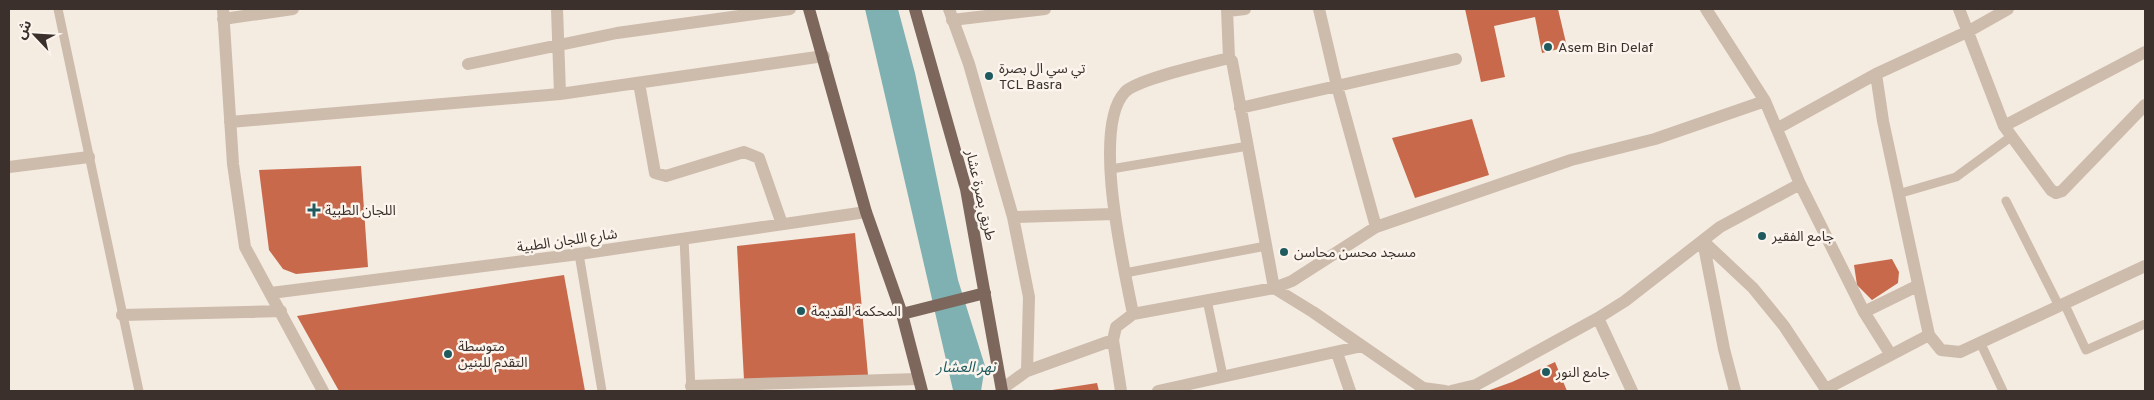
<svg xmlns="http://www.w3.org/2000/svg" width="2154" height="400" viewBox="0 0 2154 400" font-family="Overpass,'Noto Sans Arabic',sans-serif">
<rect width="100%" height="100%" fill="#f4ebe1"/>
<path fill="#7fb0b2" d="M 865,9 L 898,9 L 915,73 L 958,280 L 985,366 L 981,391 L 953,390 Z"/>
<path fill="#c8694b" d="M 1465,9 L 1558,9 L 1567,47 L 1542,53 L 1535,17 L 1494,26 L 1505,77 L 1481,82 Z
M 1472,119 L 1489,175 L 1415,198 L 1392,138 Z
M 361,166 L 368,267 L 296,274 L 283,269 L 269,250 L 259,170 Z
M 855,233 L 868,375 L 744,380 L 737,246 Z
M 1892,259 L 1899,272 L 1898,283 L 1872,300 L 1857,285 L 1854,265 Z
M 564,275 L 585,391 L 339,391 L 297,316 Z
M 1555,362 L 1567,391 L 1487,391 L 1512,382 Z
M 1097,383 L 1099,391 L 1052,391 L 1052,390 Z"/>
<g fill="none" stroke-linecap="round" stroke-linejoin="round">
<path stroke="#cdbbac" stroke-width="9" d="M 58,9 L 139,391
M 1111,169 L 1248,146
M 1898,194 L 1956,177 L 2012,136
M 2006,201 L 2059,306
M 684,238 L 691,390
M 579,254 L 602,391
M 1125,273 L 1266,246
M 1207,300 L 1223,376
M 2064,303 L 2086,350 L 2145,324
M 1980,342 L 2003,391"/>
<path stroke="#cdbbac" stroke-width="12" d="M 223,9 L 233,164 L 245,247 L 323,391
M 557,9 L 560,94
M 949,9 L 969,64 L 1013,217 L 1029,297 L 1027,371
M 1227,9 L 1229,58 L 1232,61 L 1274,288 L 1313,312 L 1423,388 L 1445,391
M 1319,9 L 1337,86 L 1376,227
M 1706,9 L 1765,101 L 1800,184 L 1864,312 L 1891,355
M 1959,9 L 2004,126 L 2051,190 L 2056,193 L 2062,191 L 2145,105
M 1228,11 L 1245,9
M 223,19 L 293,9
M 952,20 L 1045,9
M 468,64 L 617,33 L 790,9
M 1876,74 L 1883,121 L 1929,335 L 1941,350 L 1960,352 L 2145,266
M 639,83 L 655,173 L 666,176 L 744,152 L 759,158 L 782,224
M 1240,108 L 1456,59
M 230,122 L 560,94 L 824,56
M 2004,126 L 2145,52
M 1778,128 L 1876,74 L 1969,31 L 2008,9
M 9,167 L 89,157
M 1013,217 L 1114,214
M 1703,241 L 1753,288 L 1784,326 L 1827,391
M 1703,241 L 1724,349 L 1735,391
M 271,293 L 579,254 L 866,212
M 1864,312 L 1917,286
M 1133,314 C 1124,267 1091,128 1125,92 C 1137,79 1210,63 1229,58
M 122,315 L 281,311
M 1598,318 L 1632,391
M 1337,353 L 1350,391
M 691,386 L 918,379
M 1002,389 L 1027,371 L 1113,340
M 1826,389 L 1929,335
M 1121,391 L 1113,340 L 1116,327 L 1133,314 L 1274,288 L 1292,281 L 1376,227 L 1571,160 L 1655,139 L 1765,101
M 1158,391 L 1362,346
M 1451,391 L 1476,385 L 1598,318 L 1625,301 L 1720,227 L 1800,184"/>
<path stroke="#7d675c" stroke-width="12" d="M 809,9 L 866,212 L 902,314 L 922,391
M 915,9 L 966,189 L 1002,391
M 902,314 L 985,293"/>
</g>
<g fill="#1f5a5e" stroke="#fbf5ee" stroke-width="2">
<circle cx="1548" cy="47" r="5"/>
<circle cx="989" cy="76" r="5"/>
<path d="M311.5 202.5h5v5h5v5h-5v5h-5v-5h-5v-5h5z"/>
<circle cx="1762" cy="236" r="5"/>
<circle cx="1284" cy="252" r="5"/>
<circle cx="801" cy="311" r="5"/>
<circle cx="448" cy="354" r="5"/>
<circle cx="1546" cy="372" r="5"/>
</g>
<g text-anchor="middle" stroke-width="5" stroke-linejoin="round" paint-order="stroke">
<g font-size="14" fill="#3b302b" stroke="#fbf5ee" text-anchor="start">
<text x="1558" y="52">Asem Bin Delaf</text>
<text x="999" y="73">تي سي ال بصرة<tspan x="999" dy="16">TCL Basra</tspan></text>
<text x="325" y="215">اللجان الطبية</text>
<text x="1772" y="241">جامع الفقير</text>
<text x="1294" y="257">مسجد محسن محاسن</text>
<text x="811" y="316">المحكمة القديمة</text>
<text x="458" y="351">متوسطة<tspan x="458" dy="16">التقدم للبنين</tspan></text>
<text x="1556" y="377">جامع النور</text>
</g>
<g font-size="14" fill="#3b302b" stroke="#fbf5ee">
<text transform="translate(981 195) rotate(77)" y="5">طريق بصرة عشار</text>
<text transform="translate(567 240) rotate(-8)" y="5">شارع اللجان الطبية</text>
</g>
<g font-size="15" font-style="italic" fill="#1f5a5e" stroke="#fbf5ee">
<text x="966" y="372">نهر العشار</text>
</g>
</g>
<rect width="2154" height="400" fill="none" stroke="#3b302b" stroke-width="20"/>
<g transform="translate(35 35) rotate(295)" stroke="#fbf5ee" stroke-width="4" paint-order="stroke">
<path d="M0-4L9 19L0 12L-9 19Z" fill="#3b302b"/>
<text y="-8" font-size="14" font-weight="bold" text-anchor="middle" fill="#3b302b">ش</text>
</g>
</svg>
